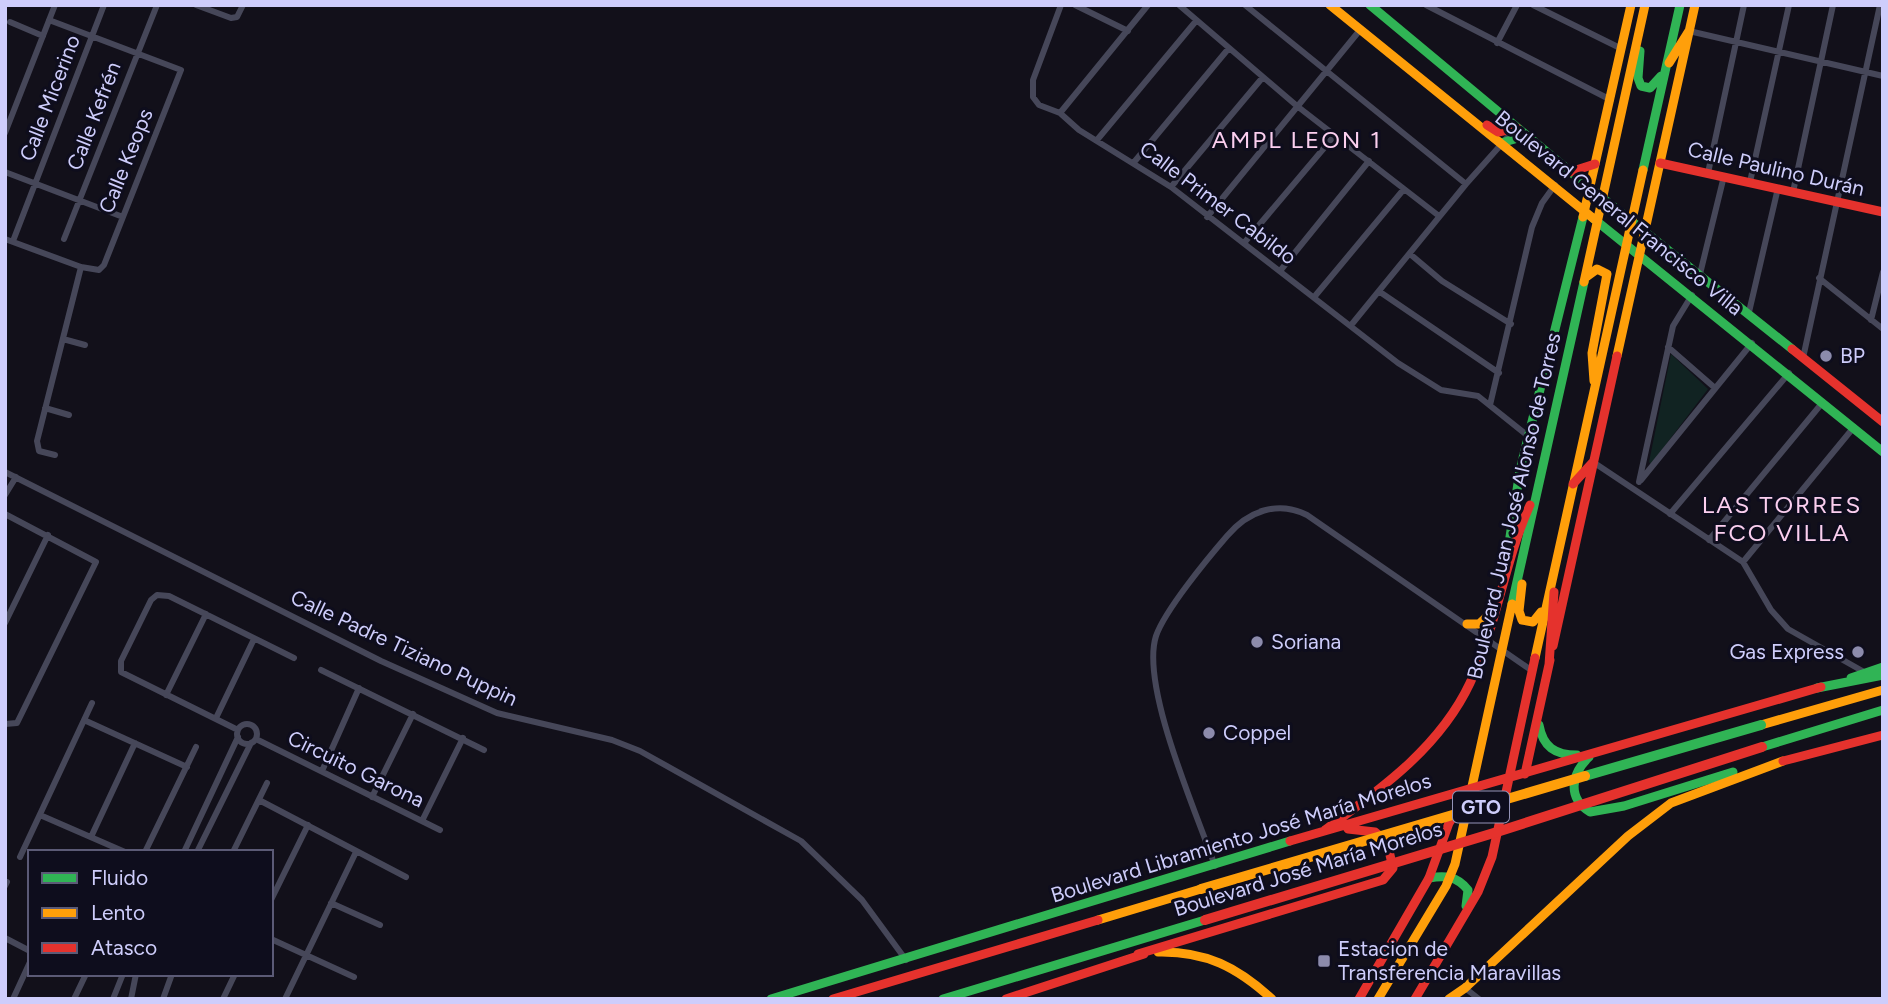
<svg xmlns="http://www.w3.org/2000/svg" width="1888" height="1004" viewBox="0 0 1888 1004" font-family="Figtree,sans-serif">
<rect width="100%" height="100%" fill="#12101a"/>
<path fill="#112322" d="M 1671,354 L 1708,389 L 1651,464 L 1649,462 Z"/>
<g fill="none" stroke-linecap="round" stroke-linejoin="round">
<path stroke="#464759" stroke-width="6" d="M 196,5 L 231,18 L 237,17 L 243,5
M 1061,5 L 1033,80 L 1033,97 L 1039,105 L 1060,113 L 1079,130 L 1171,187 L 1398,363 L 1441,390 L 1478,396 L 1528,436
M 1075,5 L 1128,31
M 1179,5 L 1297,106 L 1439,216
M 1245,5 L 1466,184
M 1426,5 L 1611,100
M 1533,5 L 1622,49
M 10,22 L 43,36
M 1689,31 L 1883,76
M 1497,43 L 1517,5
M 1060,113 L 1148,5
M 5,133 L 55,5
M 1097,140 L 1196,21
M 1135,161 L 1229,48
M 5,172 L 123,217
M 1708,173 L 1744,5
M 1750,182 L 1789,5
M 1171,187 L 1263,77
M 1793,192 L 1833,5
M 1207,217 L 1360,30
M 5,239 L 81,267 L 99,270 L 104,265 L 181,70 L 49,20
M 64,239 L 157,5
M 13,241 L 104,5
M 1244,243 L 1335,135
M 1410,254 L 1442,281 L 1511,324
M 1280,271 L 1369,161
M 1700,274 L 1724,176
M 1819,278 L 1883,329
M 1380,292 L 1499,373
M 1315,296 L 1404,189
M 1749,312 L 1778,188
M 1871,320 L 1883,272
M 1352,324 L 1466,184 L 1515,129
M 63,339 L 85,345
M 1668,347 L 1715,388
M 1803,358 L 1880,5
M 1490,405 L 1532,227 L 1542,203 L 1555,185
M 45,408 L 69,415
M 55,455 L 39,451 L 37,441 L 81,267
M 1593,462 L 1743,562 L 1771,610 L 1788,629 L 1866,673
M 5,472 L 381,661 L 497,713 L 612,740 L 640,751 L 801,841 L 862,900 L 906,960
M 1641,480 L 1752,343
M 1639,482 L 1673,326 L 1692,295
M 5,495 L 16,477
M 5,514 L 96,562 L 17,723 L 5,724
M 1670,514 L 1789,373
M 1709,540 L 1823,402
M 1743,562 L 1854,427
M 5,623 L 48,535
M 321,670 L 484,750
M 166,695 L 206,614
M 216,718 L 254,639
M 84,720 L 187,767
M237 734a10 10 0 1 1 20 0a10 10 0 1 1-20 0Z
M 238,730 L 121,672 L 121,661 L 151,600 L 157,595 L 169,596 L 294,658
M 256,739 L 440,830
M 322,771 L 359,688
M 372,797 L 413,714
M 259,800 L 406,877
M 40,815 L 125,852
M 422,821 L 463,738
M 91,837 L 135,743
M 145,852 L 196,747
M 184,852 L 238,737
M 197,852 L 251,743
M 233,852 L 267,783
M 20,857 L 92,703
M 1215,866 C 1197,814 1140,686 1156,636 C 1165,610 1208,558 1227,536 C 1248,511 1278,500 1307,515 L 1531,670
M 5,886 L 7,882
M 271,900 L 308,825
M 331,903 L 380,925
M 5,938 L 30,951
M 271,939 L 354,977
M 1465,988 L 1479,999
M 13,999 L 30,962
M 74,999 L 86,974
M 113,999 L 123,974
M 131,999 L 136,974
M 163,999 L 172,974
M 223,999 L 235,974
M 285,999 L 356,852"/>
<path stroke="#30b455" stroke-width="9" d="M 1370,5 L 1590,188 L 1792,349
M 1640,51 L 1638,78 L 1641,86 L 1650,88 L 1661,76
M 1501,143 L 1518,138 L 1530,144
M 1643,170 L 1680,5
M 1594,219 L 1883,452
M 1507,557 L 1520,470 L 1583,217
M 1512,604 L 1584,282
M 1851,678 L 1883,667
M 1817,688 L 1883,675
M 1539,725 C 1543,747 1555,755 1577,755
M 1762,747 L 1883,710
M 1589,757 C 1571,774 1567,798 1590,812 L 1624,806 L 1733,772
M 1429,878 C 1445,875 1457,876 1468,890 L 1466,906
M 771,999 L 1290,841
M 943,999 L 1205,920"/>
<path stroke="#ff9f0a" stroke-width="9" d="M 1330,5 L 1594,219
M 1669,63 L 1689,31
M 1583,217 L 1631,5
M 1586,277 L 1597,269 L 1607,274 L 1592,353 L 1594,381
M 1584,282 L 1645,5
M 1617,356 L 1695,5
M 1522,584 L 1519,611 L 1522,620 L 1533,622 L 1541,612
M 1467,624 L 1479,624 L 1491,613
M 1535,658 L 1643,170
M 1761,725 L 1883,690
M 1098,920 L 1201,889
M 1158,952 C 1206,951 1237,967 1272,999
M 1378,999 L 1446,886 L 1455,864 L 1512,604
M 1449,999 L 1465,988 L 1628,836 L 1671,803 L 1783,761"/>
<path stroke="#e5322d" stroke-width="9" d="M 1487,125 L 1498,132 L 1517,128
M 1660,163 L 1883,212
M 1570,172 L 1595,164
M 1792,349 L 1883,422
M 1573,484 L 1593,462
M 1553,646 L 1617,356
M 1549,665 L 1554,592
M 1783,761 L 1883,735
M 1525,774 L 1550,660
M 1325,830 C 1381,789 1440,747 1470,683 C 1497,626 1504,562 1530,505
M 1290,841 L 1821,687
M 1138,954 L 1383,880 L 1393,868 L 1387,842 L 1375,832 L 1348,829
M 833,999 L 1098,920
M 1006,999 L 1144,954
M 1359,999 L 1429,878 L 1449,823 L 1471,789
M 1415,999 L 1478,892 L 1492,857 L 1535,658"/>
<path stroke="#30b455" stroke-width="10" d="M 1585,776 L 1761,725"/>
<path stroke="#ff9f0a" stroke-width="10" d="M 1201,889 L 1585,776"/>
<path stroke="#e5322d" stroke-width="10" d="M 1205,920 L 1497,832 L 1762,747"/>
</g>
<g fill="#8c8bac" stroke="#0e0d1d" stroke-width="2.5">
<circle cx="1826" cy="356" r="7"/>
<circle cx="1257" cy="642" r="7"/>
<circle cx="1858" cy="652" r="7"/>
<circle cx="1209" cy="733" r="7"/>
<rect x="1317" y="954" width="14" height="14" rx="3.5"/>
</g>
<g text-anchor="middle" stroke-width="6" stroke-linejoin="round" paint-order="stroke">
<rect fill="#0e0d1d" stroke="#9493b8" stroke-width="2" x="1453" y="791.5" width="56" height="31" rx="5"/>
<g font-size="19" font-weight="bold" fill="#cecdfb">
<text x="1481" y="814">GTO</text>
</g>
<g font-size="21" fill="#cecdfb" stroke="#0e0d1d">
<text transform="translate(50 98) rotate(-69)" y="7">Calle Micerino</text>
<text transform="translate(94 116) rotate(-69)" y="7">Calle Kefrén</text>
<text transform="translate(126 161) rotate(-68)" y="7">Calle Keops</text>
<text transform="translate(1776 169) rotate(13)" y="7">Calle Paulino Durán</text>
<text transform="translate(1218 203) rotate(37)" y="7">Calle Primer Cabildo</text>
<text transform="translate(1619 213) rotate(39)" y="7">Boulevard General Francisco Villa</text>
<text transform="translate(1514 506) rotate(-77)" y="7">Boulevard Juan José Alonso de Torres</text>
<text transform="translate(404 648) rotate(25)" y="7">Calle Padre Tiziano Puppin</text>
<text transform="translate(356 769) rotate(26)" y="7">Circuito Garona</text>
<text transform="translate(1241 838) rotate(-17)" y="7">Boulevard Libramiento José María Morelos</text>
<text transform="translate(1308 869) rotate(-17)" y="7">Boulevard José María Morelos</text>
</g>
<g font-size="21" fill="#cecdfb" stroke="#0e0d1d" text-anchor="start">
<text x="1840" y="363">BP</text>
<text x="1271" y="649">Soriana</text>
<text x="1844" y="659" text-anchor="end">Gas Express</text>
<text x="1223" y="740">Coppel</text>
<text x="1338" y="956">Estacion de<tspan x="1338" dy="24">Transferencia Maravillas</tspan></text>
</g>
<g font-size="24" letter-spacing="2" fill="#fbcfef" stroke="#0e0d1d">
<text x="1297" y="148">AMPL LEON 1</text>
<text x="1782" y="513">LAS TORRES<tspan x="1782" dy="28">FCO VILLA</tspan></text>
</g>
</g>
<rect width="1888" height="1004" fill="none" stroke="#cecdfb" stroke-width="14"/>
<rect x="28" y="850" width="245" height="126" fill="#0e0d1d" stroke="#5b5a76" stroke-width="2"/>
<rect x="42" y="873" width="35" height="10" fill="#30b455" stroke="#5b5a76" stroke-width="2"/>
<text x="91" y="885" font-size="21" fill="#cecdfb">Fluido</text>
<rect x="42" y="908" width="35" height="10" fill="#ff9f0a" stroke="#5b5a76" stroke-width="2"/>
<text x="91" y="920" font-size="21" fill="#cecdfb">Lento</text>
<rect x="42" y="943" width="35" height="10" fill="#e5322d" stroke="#5b5a76" stroke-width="2"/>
<text x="91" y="955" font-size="21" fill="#cecdfb">Atasco</text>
</svg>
